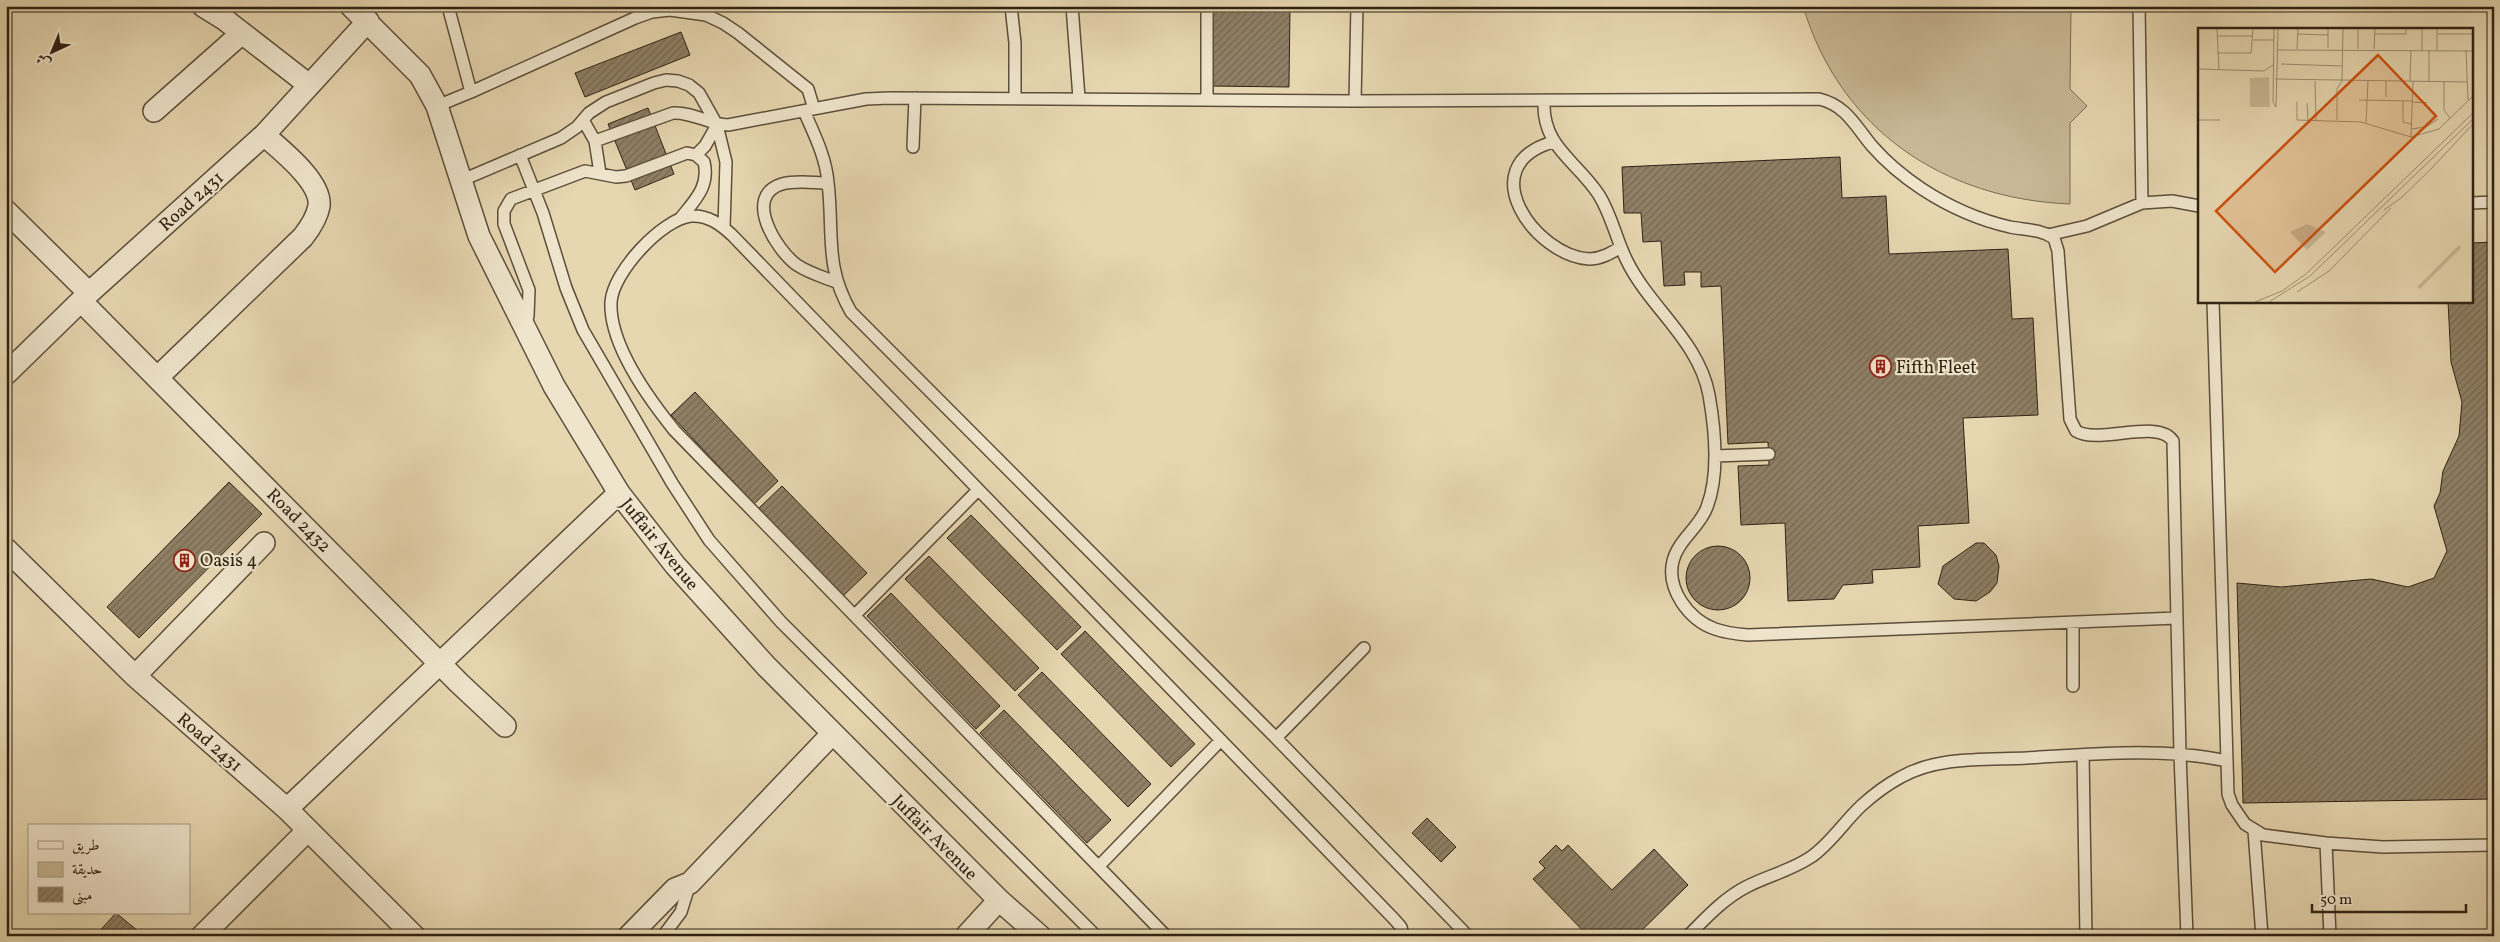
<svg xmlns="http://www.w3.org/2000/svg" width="2500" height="942" viewBox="0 0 2500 942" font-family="Vollkorn,Amiri,serif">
<defs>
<pattern id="building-hatch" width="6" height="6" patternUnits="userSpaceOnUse" patternTransform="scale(1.25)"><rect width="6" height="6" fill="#8f8066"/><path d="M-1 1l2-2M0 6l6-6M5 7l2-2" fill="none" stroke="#756853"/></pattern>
</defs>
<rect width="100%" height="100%" fill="#e7d7b1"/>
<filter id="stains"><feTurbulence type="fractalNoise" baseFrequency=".004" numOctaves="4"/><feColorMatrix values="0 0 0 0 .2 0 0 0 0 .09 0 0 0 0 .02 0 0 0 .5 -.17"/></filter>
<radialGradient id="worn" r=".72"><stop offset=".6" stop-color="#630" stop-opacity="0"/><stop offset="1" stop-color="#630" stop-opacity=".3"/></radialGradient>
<path fill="#c8b896" stroke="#7c6d55" d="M 1803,6 L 2071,6 L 2070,89 L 2087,106 L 2070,123 L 2070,204 C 1944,199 1840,130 1803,6 Z"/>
<path fill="url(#building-hatch)" stroke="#2f2214" d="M 1211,6 L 1290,6 L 1289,87 L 1210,86 Z
M 681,32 L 690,55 L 585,97 L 575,73 Z
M 648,108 L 674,174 L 635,190 L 608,124 Z
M 1840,157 L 1842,198 L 1886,196 L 1889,254 L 2008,249 L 2012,319 L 2033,318 L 2038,415 L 1963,418 L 1969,523 L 1918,526 L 1920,567 L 1872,570 L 1873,583 L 1843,585 L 1834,599 L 1788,601 L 1785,523 L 1741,525 L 1738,466 L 1769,465 L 1768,442 L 1728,444 L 1721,286 L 1701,287 L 1701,272 L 1684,272 L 1685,285 L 1664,286 L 1661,241 L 1643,242 L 1641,213 L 1624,213 L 1622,167 Z
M 2494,242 L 2494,799 L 2243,803 L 2237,583 L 2281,587 L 2371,579 L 2408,587 L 2434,578 L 2447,551 L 2434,506 L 2440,493 L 2443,471 L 2459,436 L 2462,402 L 2451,362 L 2448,301 L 2471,301 L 2471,243 Z
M 695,392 L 778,481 L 754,504 L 671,415 Z
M 229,482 L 262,514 L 139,638 L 107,607 Z
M 782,486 L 867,573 L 843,596 L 758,509 Z
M 971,515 L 1081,627 L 1057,650 L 947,538 Z
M 1976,543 L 1984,543 L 1996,555 L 1999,566 L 1997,583 L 1990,592 L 1976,601 L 1954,599 L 1938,584 L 1943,566 Z
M1686 578a32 32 0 1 1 64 0a32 32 0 1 1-64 0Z
M 929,556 L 1039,668 L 1015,691 L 905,579 Z
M 891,593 L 1000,706 L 976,729 L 867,616 Z
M 1085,631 L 1195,744 L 1171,767 L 1061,654 Z
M 1042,672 L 1151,784 L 1128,807 L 1018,695 Z
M 1004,710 L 1111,820 L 1087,843 L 980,733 Z
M 1427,818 L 1456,847 L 1441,862 L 1412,833 Z
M 1556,845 L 1562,851 L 1568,845 L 1612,890 L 1654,849 L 1688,885 L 1636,936 L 1588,936 L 1533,879 L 1545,868 L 1539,862 Z
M 116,913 L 138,931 L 134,936 L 95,936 Z"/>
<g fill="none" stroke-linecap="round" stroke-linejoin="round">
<defs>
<path id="service" d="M 448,6 L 471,92
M 1011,6 L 1015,43 L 1015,97
M 1072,6 L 1079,98
M 2139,6 L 2142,203
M 1207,99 L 1207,6
M 1355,101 L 1357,6
M 1544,101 C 1542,147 1576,160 1599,195 C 1612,216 1616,239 1627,261 C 1650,308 1699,341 1709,395 C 1715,429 1720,473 1707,507 C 1700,527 1678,540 1673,561 C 1666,589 1689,620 1715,629 C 1726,633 1736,634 1748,635 L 2177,618
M 437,106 L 471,92 L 635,18 L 652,12 L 670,10 L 706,15 L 723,23 L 738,33 L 808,89 L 814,109
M 804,111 C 814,134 826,157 828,183 C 834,232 824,266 851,312 L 1276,738 L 1468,936
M 583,120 L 595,141 L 600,173
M 595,141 L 673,113 C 693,112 708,124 728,125 L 866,99 L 890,98 L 1355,101 L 1819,99 C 1846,105 1856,127 1872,146 C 1886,162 1904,177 1922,189 C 1948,206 1979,220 2010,227 C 2025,230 2040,229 2054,238 L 2058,251 L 2070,419 L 2076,431 C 2099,445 2158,418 2173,441 L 2180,754 L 2187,936
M 1553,142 C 1470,166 1536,256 1589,259 C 1601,259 1611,253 1621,247
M 913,147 L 915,98
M 520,155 L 543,213 L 566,288 L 583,330 L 672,483 L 709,540 L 781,622 L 1096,936
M 696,155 L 705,146 L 717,125
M 460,181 L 561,138 L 577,127 L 589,113 L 606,102 L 654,83 L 666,80 L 678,81 L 689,85 L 699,93 L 717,125 L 726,162 L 724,227
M 828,183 C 814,183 796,180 782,184 C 742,196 777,251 797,265 C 809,273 823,277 836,282
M 2471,203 L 2494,202
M 2048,235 L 2087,226 L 2142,203 L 2172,201 L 2199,206
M 2213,301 L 2227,761 L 2228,794 L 2232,805 L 2245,824 L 2263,835 L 2326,843 L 2383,847 L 2494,845
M 525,325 L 528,316 L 529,290 L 504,224 L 504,211 L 511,199 L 585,171 L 616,177 L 626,176 L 687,153 L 696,155 L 704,162 C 710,187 694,201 680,219
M 1715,456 L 1769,454
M 855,615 L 978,490
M 2073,623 L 2073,686
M 1276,738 L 1364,648
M 2083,755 L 2086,936
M 2254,831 L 2262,936
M 2326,843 L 2330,936
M 1099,866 L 1221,740
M 663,936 L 681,912 L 690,883
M 1166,936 L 674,430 C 649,399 609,344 611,302 C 613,272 662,219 691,216 C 708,215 720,224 732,235 L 1394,919 L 1401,927 L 1403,936
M 1688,936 C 1706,918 1723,899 1746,887 C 1767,876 1790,871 1811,857 C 1830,844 1844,822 1861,806 C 1873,795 1886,785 1901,777 C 1938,756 1986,760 2027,758 C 2092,754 2163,747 2227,761"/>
<path id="minor" d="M 203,6 L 224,19 L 309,85
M 351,6 L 420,75 L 437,106 L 479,236 L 554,386 L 619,493 L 675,565 L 766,666 L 999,900 L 1040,936
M 154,111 L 242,33
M 6,211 L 89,293
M 81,301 L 459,683 L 505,726
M 6,374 L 89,293 L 264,135 L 368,21
M 158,377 L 303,237 C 310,228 317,218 319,206 C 322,182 281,150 264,135
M 6,549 L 135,676 L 287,809 L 414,936
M 135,676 L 264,543
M 287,809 L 619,493
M 202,936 L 308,830
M 629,936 L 675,889 L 690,883 L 832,734
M 966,936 L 999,900"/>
</defs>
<use href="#service" stroke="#5d4f3b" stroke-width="14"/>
<use href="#minor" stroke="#5d4f3b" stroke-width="24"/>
<use href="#service" stroke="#efe5cc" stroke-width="11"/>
<use href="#minor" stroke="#efe5cc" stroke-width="21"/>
</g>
<defs>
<symbol id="building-ring" viewBox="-11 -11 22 22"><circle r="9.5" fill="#efe5cc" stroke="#8f2418" stroke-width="1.5"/><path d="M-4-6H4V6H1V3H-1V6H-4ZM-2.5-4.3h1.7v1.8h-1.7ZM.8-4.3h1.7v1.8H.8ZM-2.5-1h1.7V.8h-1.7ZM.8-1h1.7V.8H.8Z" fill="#8f2418"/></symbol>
</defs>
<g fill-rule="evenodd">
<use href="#building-ring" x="1868" y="354" width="25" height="25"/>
<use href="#building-ring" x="172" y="548" width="25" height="25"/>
</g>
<g text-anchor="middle" stroke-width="4.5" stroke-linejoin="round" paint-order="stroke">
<g font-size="18" fill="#2f2214" stroke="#efe5cc">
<text transform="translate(191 201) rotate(-42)" y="6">Road 2431</text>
<text transform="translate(299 520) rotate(45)" y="6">Road 2432</text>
<text transform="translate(660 544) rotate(51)" y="6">Juffair Avenue</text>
<text transform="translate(210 742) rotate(41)" y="6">Road 2431</text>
<text transform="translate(935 837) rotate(45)" y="6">Juffair Avenue</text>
</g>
<g font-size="18" fill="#2f2214" stroke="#efe5cc" text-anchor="start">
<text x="1896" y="373">Fifth Fleet</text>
<text x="200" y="566">Oasis 4</text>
</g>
</g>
<g transform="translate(2198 28)">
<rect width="275" height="275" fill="#e7d7b1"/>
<path d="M 109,196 L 128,204 L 109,222 L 92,204 ZM 261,217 L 263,220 L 222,261 L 219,259 Z" fill="#c8b896"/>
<path d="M 71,49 L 72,79 L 52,79 L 52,50 Z" fill="#c8b896"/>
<path fill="none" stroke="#9d8f72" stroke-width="1" d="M 19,1 L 21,41M 76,1 L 75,74 L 78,79M 130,1 L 130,20M 100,6 L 130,7M 177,6 L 208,6 L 208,1M 239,6 L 275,6M 19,8 L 55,8M 55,12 L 76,12M 99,21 L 100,1M 160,21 L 160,1M 176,21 L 177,1M 79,22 L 275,23M 224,22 L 224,1M 239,22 L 239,1M 268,22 L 270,72M 19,25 L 53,25 L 55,1M 83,36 L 144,38M 0,41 L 66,43 L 75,37M 77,51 L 269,54M 117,53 L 118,92M 212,53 L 213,22M 231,53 L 231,22M 246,53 L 246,82 L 252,90M 188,69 L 188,53M 161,72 L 214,73M 205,73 L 205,94 L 213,96M 99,74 L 99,92 L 163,94 L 213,109 L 241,101 L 275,68M 214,74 L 229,75M 109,75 L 110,92M 78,79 L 80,1M 0,92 L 22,92M 139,92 L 139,61 L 144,53 L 145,1M 168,95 L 170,53M 213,101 L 228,99 L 240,91M 213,109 L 215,53M 232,142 L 275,96M 203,170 L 232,142M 186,182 L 203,170M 99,264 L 131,243 L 193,180M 57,274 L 84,263 L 108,246 L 275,85M 71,274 L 112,248 L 275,91"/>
<path fill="#cc510d" fill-opacity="0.15" stroke="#cc510d" stroke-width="2.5" d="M 180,27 L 238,88 L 77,244 L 18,183 Z"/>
<rect width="275" height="275" fill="none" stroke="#2f2214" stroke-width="2.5"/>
</g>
<rect width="2500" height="942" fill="none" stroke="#e7d7b1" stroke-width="25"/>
<rect x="8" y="8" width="2485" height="927" fill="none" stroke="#2f2214" stroke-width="2.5"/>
<rect x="12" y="12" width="2475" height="917" fill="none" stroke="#2f2214"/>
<rect x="28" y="824" width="162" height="90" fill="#efe5cc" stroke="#a29782"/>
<rect x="38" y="841" width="25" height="8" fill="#efe5cc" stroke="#a29782"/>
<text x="72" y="850" font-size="15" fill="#2f2214">طريق</text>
<rect x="38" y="862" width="25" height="15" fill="#c8b896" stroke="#a29782"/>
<text x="72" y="874" font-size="15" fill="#2f2214">حديقة</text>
<rect x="38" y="887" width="25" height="15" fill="url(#building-hatch)" stroke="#a29782"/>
<text x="72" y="900" font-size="15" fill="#2f2214">مبنى</text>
<g transform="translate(52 52) rotate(224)" stroke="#efe5cc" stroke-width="4" paint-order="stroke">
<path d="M0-4L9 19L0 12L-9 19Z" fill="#2f2214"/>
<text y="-8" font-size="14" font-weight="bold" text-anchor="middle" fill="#2f2214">ش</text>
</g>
<path d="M2312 904v8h154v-8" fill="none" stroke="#2f2214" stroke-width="2.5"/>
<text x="2320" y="904" font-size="15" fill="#2f2214" stroke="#efe5cc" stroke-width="4" paint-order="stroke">50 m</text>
<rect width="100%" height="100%" filter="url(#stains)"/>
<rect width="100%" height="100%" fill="url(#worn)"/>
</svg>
